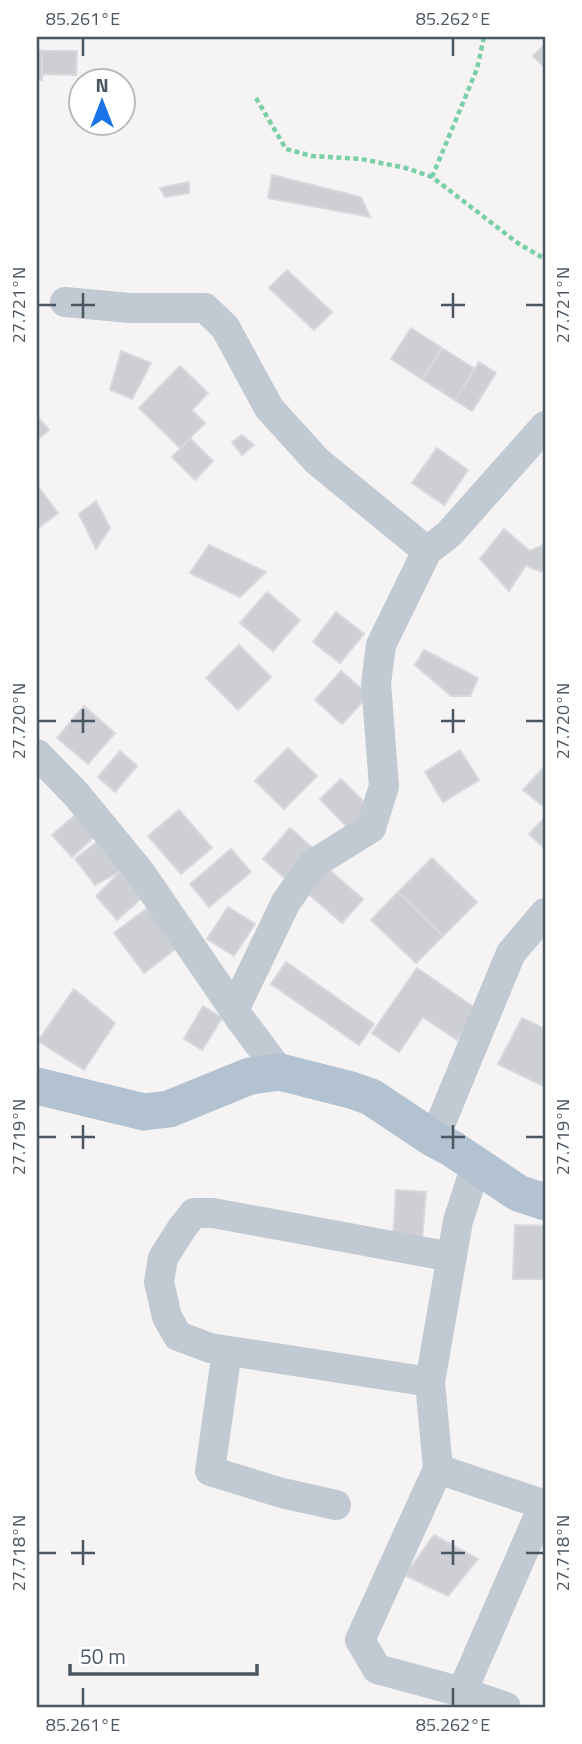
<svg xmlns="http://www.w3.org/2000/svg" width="582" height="1744" viewBox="0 0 582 1744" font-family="'Titillium Web',sans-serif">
<rect width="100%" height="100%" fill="#f5f3f3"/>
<path fill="#cdcfd5" stroke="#d7d9de" stroke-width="2" d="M 545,44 L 545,68 L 533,56 Z
M 37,50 L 42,50 L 42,80 L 37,79 Z
M 42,50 L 77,51 L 76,75 L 42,74 Z
M 272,175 L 361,197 L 370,217 L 268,198 Z
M 189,182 L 189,193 L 165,197 L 160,188 Z
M 287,270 L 332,312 L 314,330 L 269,288 Z
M 411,328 L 442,348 L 422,379 L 391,359 Z
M 442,348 L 475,369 L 455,400 L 422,379 Z
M 121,351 L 151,363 L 132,399 L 110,390 Z
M 479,362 L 496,373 L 472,411 L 455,400 Z
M 180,366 L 208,393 L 192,410 L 205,423 L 180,448 L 139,408 Z
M 37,416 L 49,430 L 37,440 Z
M 242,435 L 254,445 L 242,455 L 232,442 Z
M 190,438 L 213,461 L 195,480 L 172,457 Z
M 437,448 L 468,470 L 444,505 L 412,483 Z
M 37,485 L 58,513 L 37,529 Z
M 96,501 L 110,528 L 96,549 L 79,514 Z
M 504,529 L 530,551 L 545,544 L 545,568 L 541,572 L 526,565 L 509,591 L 480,559 Z
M 209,545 L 266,572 L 240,597 L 190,573 Z
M 267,592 L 300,620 L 273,651 L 240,623 Z
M 336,612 L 364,634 L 340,663 L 313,642 Z
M 239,645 L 271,677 L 238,710 L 206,678 Z
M 424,650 L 478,678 L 470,696 L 451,696 L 415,665 Z
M 341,671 L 369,695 L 342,724 L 315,700 Z
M 84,706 L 115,733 L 88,764 L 57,738 Z
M 288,748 L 317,776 L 284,809 L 255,781 Z
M 460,750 L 479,780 L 443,802 L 425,772 Z
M 120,751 L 137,766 L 115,792 L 98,777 Z
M 543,768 L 545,770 L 545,808 L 523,790 Z
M 341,779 L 370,808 L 348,828 L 320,799 Z
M 81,810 L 101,831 L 72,857 L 52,835 Z
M 179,810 L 212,848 L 181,874 L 148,836 Z
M 545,817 L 545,849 L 529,834 Z
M 290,828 L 316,851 L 289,882 L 263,859 Z
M 101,839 L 121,871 L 95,885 L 75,859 Z
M 231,849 L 251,872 L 209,907 L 190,884 Z
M 432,858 L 477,902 L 443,936 L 398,892 Z
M 326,867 L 363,899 L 342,923 L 305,891 Z
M 121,871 L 146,894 L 117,920 L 96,896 Z
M 398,892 L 443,936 L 416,963 L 371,920 Z
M 149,907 L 179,946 L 144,973 L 114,933 Z
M 228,907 L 255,924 L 234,956 L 207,939 Z
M 286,962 L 374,1024 L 359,1045 L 271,984 Z
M 417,968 L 478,1010 L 457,1040 L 423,1017 L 399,1052 L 372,1033 Z
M 74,989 L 115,1023 L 84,1070 L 38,1041 Z
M 203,1006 L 222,1018 L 202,1050 L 184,1039 Z
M 522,1018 L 545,1029 L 545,1087 L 498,1064 Z
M 396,1190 L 426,1192 L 422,1240 L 393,1238 Z
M 515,1225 L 545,1226 L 545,1279 L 513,1279 Z
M 434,1535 L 478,1559 L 448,1596 L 405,1575 Z"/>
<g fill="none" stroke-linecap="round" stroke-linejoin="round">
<path stroke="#7ad0a6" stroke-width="4.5" stroke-dasharray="5 3.5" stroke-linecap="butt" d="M 256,98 L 286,149 L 312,156 L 361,159 L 406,168 L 432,177 L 519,244 L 545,259
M 432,177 L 477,69 L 484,37"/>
<path stroke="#c1cad2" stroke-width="30" d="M 65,302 L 130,308 L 205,308 L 225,327 L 269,408 L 317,461 L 427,551
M 37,754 L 76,794 L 140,872 L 241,1020 L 280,1072
M 234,1010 L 286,902 L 313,864 L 371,828 L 384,786 L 376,683 L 381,645 L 427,551 L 449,534 L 545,426
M 434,1139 L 511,953 L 545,913
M 476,1166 L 458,1221 L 430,1382 L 438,1469 L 545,1505
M 227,1351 L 210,1471 L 282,1493 L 336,1505
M 430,1382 L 210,1348 L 178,1336 L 167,1317 L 159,1282 L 163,1258 L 182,1228 L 194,1213 L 213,1213 L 452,1257
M 438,1469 L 360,1640 L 377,1669 L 462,1692 L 506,1707
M 462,1692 L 544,1504"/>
<path stroke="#b3c2d1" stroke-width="37" d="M 37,1086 L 144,1112 L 169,1109 L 250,1076 L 280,1072 L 351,1090 L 371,1097 L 434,1139 L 451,1148 L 518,1193 L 545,1202"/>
</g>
<path fill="none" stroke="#4a5661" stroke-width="2.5" d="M 83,38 L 83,56M 453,38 L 453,56M 83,293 L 83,318M 453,293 L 453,318M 38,305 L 56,305M 71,305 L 95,305M 441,305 L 465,305M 526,305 L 544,305M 83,709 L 83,733M 453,709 L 453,733M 38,721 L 56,721M 71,721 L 95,721M 441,721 L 465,721M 526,721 L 544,721M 83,1125 L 83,1149M 453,1125 L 453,1149M 38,1137 L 56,1137M 71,1137 L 95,1137M 441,1137 L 465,1137M 526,1137 L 544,1137M 83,1540 L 83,1565M 453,1540 L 453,1565M 38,1553 L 56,1553M 71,1553 L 95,1553M 441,1553 L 465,1553M 526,1553 L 544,1553M 83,1688 L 83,1706M 453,1688 L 453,1706"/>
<rect width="582" height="1744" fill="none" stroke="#ffffff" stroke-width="77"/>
<g transform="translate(102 102)"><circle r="33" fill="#ffffff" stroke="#b7bbc0" stroke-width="2"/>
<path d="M0-5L12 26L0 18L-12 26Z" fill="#1a73e8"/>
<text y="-10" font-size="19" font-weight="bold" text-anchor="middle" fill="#4a5661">N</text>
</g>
<path d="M70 1664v10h187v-10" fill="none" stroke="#4a5661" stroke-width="3.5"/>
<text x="80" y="1664" font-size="21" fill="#4a5661" stroke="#ffffff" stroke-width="5" paint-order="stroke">50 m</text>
<rect x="38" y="38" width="506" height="1668" fill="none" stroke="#4a5661" stroke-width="2.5"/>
<g font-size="18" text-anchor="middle" fill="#4a5661">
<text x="83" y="25">85.261°E</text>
<text x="453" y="25">85.262°E</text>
<text transform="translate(19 305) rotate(-90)" y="6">27.721°N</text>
<text transform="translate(563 305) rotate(-90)" y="6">27.721°N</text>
<text transform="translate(19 721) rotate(-90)" y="6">27.720°N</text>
<text transform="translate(563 721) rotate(-90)" y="6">27.720°N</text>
<text transform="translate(19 1137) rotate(-90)" y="6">27.719°N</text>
<text transform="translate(563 1137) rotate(-90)" y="6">27.719°N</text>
<text transform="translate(19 1553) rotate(-90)" y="6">27.718°N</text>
<text transform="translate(563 1553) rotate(-90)" y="6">27.718°N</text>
<text x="83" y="1731">85.261°E</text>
<text x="453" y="1731">85.262°E</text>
</g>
</svg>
